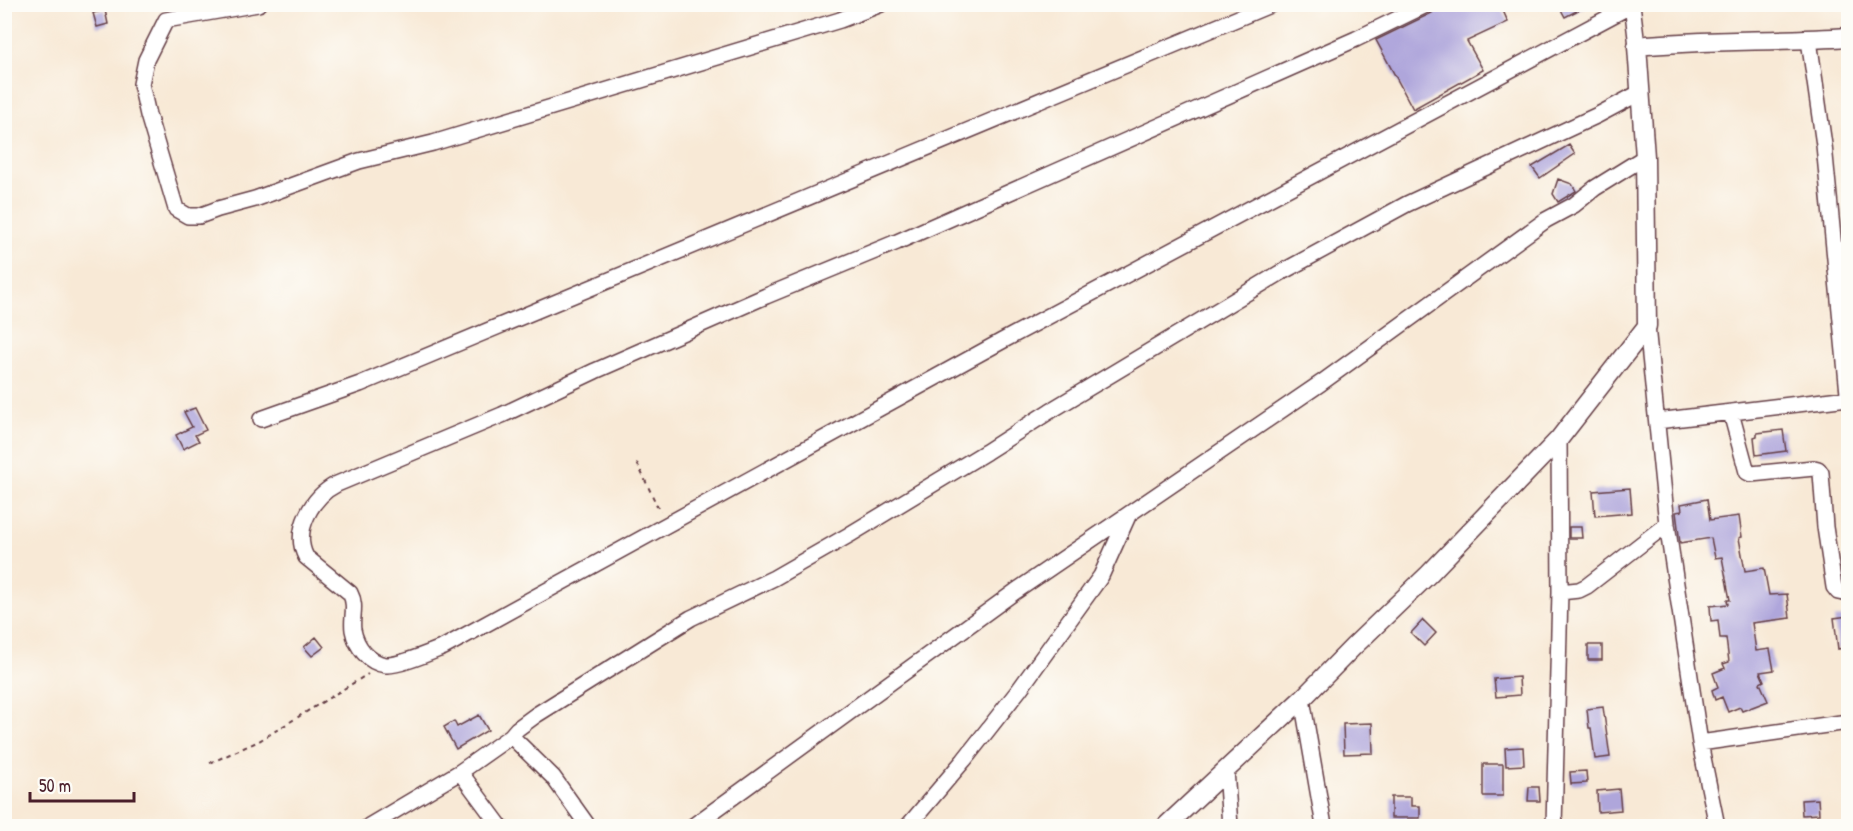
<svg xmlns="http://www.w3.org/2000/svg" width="1853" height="831" viewBox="0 0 1853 831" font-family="'Patrick Hand',sans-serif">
<rect width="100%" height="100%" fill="#fdfcf7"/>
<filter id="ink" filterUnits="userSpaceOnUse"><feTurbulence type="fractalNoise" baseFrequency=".0167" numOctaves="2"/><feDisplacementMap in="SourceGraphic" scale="12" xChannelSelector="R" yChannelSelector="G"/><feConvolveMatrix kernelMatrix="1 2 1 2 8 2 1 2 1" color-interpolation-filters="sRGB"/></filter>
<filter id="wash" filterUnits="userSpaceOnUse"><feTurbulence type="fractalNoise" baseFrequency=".008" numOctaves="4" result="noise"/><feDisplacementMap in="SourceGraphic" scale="24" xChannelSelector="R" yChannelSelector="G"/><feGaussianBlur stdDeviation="1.35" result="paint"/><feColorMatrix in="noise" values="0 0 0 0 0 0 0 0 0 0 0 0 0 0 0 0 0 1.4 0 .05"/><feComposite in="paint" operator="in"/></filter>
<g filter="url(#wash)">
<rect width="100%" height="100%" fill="#f8e9d6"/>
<g id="blocks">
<path fill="#afa6db" d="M 1443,4 L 1500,4 L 1508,22 L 1467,41 L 1483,70 L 1413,109 L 1376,40 L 1432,13 L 1437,7 Z
M 1558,4 L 1590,4 L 1565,17 Z
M 105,10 L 108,24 L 97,27 L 93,13 Z
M 1569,145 L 1575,154 L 1540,178 L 1532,167 Z
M 1558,179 L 1572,184 L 1576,191 L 1558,202 L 1553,194 Z
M 195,408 L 206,430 L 195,435 L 199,441 L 183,449 L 176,435 L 192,427 L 184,412 Z
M 1783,430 L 1786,451 L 1756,455 L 1754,437 L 1757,436 L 1757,433 Z
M 1630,488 L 1632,513 L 1595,516 L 1593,491 Z
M 1707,499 L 1710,520 L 1739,516 L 1742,537 L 1739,538 L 1745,571 L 1764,568 L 1769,595 L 1787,594 L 1790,618 L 1752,623 L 1756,651 L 1770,649 L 1774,670 L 1760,672 L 1764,681 L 1760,683 L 1768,701 L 1742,711 L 1740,707 L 1728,712 L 1722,697 L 1715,700 L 1712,690 L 1718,687 L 1713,673 L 1725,668 L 1723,664 L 1729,662 L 1726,638 L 1720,638 L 1718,620 L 1711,621 L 1710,606 L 1728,604 L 1727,600 L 1730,600 L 1722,557 L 1715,558 L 1711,538 L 1680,543 L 1676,512 L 1682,511 L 1681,504 Z
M 1569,527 L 1581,527 L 1582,538 L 1569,538 Z
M 1848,616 L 1848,647 L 1838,649 L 1834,618 Z
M 1423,620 L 1436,633 L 1424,646 L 1411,633 Z
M 316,637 L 324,647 L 312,656 L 304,647 Z
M 1588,645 L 1602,645 L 1602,660 L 1588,660 Z
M 1519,677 L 1520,695 L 1496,697 L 1494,679 Z
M 1603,707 L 1610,757 L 1595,759 L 1591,728 L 1589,728 L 1587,709 Z
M 479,715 L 488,730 L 456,749 L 444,727 L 454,721 L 457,727 Z
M 1372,723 L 1373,753 L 1344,754 L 1343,724 Z
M 1523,747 L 1524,765 L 1506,766 L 1505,748 Z
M 1483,764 L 1503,764 L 1503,796 L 1483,796 Z
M 1586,771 L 1587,783 L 1571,784 L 1570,772 Z
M 1529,787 L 1539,787 L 1540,801 L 1528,801 Z
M 1619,789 L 1621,810 L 1598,812 L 1597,791 Z
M 1391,797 L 1411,797 L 1411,806 L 1420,806 L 1420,818 L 1391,818 Z
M 1818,799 L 1819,814 L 1802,815 L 1801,800 Z"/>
</g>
</g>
<g filter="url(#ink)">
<use href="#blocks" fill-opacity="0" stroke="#643d45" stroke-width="1.5"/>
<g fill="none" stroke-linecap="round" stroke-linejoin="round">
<defs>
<path id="minor" d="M 258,4 L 166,20 L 146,60 L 141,84 L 148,115 L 176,209 L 188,216 L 199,216 L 218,209 L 255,199 L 359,161 L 433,143 L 840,20 L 881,4
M 1428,4 L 1356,39 L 897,242 L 766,296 L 595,371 L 502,415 L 337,484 C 313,496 292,530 306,557 L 350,593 C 357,606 351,617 353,630 C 356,646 368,663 386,665 C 399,666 431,652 444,647 L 1002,341 L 1632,5
M 1632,4 L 1637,46
M 1809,40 L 1824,145 L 1848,393
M 1647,326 L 1667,524 L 1700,743 L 1717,826
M 1731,413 L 1747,472 L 1751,474 L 1814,468 L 1818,469 L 1821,473 L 1825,527 L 1834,587 L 1838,592 L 1848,594
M 261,419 L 360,384 L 1272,4
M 1657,421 L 1848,398
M 1559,439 L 1560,592
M 1302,699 L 1324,826
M 511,736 L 517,729 L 536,715 L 691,618 L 774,578 L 849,535 L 986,452 L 1050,411 L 1280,273 L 1407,204 L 1598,115 L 1641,92
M 1700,743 L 1848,722
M 1226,770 L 1230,826
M 369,826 L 460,772
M 500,826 L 460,772 L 511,736 L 553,777 L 588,826
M 693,826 L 1016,591 L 1321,383 L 1546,220 L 1574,205 L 1595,188 L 1645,157
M 908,826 L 964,760 L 1019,690 L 1101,576 L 1128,516
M 1554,826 L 1560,592 L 1579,590 L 1587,586 L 1667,524"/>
<path id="tertiary" d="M 1166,826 L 1302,699 L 1353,647 L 1429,574 L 1559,439 L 1647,326 L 1645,157 L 1637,46 C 1708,39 1778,42 1848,37"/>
</defs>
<use href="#minor" stroke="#643d45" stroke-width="18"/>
<use href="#tertiary" stroke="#643d45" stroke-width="21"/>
<path stroke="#643d45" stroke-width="2" stroke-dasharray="4.5 4.5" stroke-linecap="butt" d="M 637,463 L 660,512
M 210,763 L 259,741 L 368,674"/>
<use href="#minor" stroke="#fff" stroke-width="15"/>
<use href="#tertiary" stroke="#fff" stroke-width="18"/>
</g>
</g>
<rect width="1853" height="831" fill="none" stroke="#fdfcf7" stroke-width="24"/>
<path d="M30 792v9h104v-9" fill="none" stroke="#4a1f2b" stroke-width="3"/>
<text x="39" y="792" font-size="18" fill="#4a1f2b" stroke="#fdfcf7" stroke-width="4.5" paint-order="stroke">50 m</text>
</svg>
